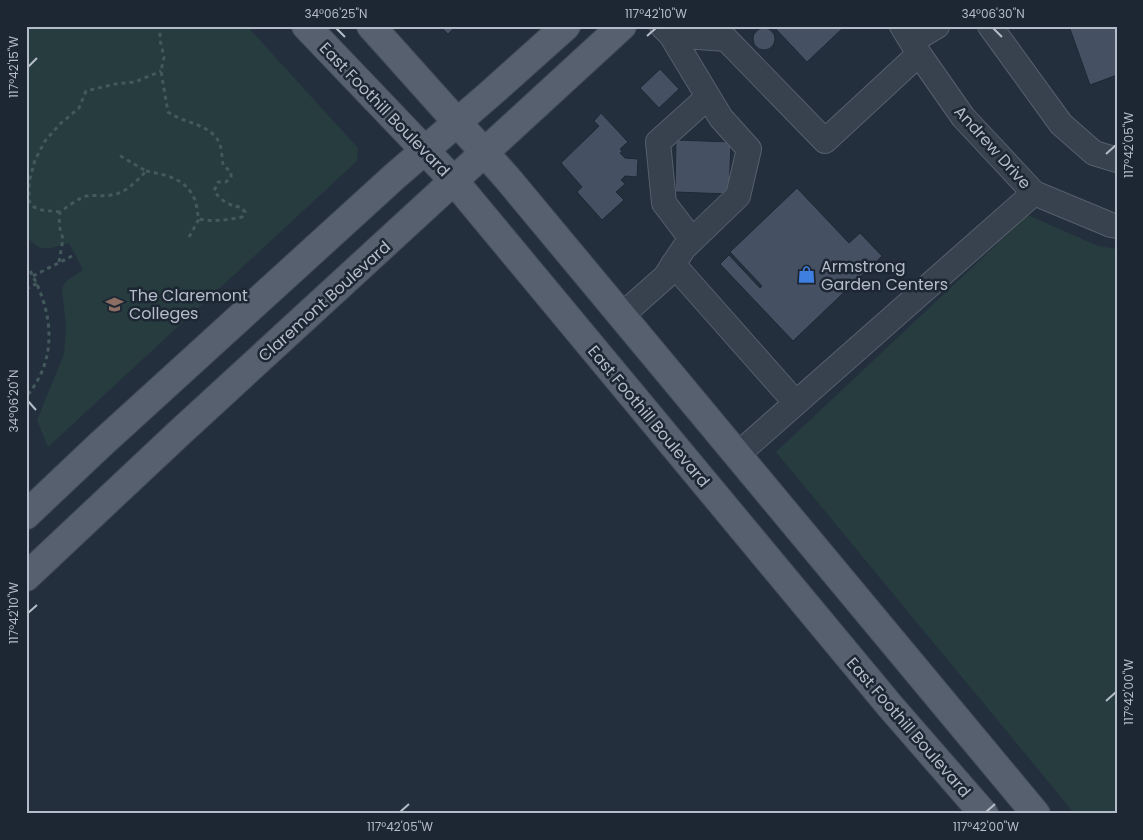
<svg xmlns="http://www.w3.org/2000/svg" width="1143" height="840" viewBox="0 0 1143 840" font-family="Poppins,sans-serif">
<rect width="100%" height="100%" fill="#242f3e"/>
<path fill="#263c3f" d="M 26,26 L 247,26 L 358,148 L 357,161 L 48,447 L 37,420 L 64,354 L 66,327 L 62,288 L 66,281 L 83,270 L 69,243 C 47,248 43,255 26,236 Z
M 1028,215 L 1098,246 L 1117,249 L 1117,814 L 1075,814 L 776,452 Z"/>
<path fill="#455162" stroke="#1f2835" d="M 440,26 L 456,26 L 448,34 Z
M 773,26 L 845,26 L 807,62 Z
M 1069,26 L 1117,26 L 1117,75 L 1090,85 Z
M753 39a11 11 0 1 1 22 0a11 11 0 1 1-22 0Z
M 660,69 L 679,89 L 659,108 L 640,88 Z
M 601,113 L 628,142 L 620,149 L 622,151 L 620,153 L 625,158 L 638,159 L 637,177 L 625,176 L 621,180 L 625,184 L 616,192 L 624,200 L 602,220 L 577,192 L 582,187 L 561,163 L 599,126 L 594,121 Z
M 676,140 L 731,142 L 729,194 L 675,192 Z
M 797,188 L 849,243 L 860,233 L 882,256 L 793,341 L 720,264 L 729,255 L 760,288 L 762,286 L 730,252 Z"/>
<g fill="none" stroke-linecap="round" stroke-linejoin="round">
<defs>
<path id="minor" d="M 662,26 L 671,35 L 726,39 L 825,141 L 919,54
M 902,26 L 919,54 L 963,117 L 1034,193 L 1111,225 L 1117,226
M 990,26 L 1061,124 L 1094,153 L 1117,160
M 912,41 L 937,26
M 692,240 L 664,203 L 658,142 L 708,97
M 673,264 L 796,403
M 621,316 L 665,277 L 684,248 L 738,196 L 749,149 L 721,118 L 671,35
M 737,455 L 1034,193"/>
<path id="major" d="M 306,26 L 455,182 L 890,706 L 984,814
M 371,26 L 508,179 L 1036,814
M 26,515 L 101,444 L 395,176 L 490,94 L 566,26
M 26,577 L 177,435 L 622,26"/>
</defs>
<use href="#minor" stroke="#565f6c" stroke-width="26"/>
<use href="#major" stroke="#414a57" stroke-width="30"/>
<path stroke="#44595c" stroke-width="3" stroke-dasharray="4 4" stroke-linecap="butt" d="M 146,171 C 166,175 186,178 195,200 C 197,205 197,213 199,219 C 213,222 227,220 242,217 L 245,212 L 241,207 C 229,206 222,201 214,191 L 218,182 L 226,182 L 231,177 L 231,172 L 223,165 C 222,159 222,151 220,145 C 213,124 185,124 168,112 L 161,71 L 164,57 L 160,40 L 160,26
M 60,212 L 42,210 L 34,207 L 29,201 L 29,182 L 35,160 L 45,141 L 60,124 L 79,108 L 86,91 L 115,84 L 135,82 L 161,71
M 189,237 L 199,219
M 59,262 L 63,239 L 59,225 L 60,212 C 67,207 75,201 83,197 C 92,194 101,197 111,195 C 126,193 136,182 146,171 L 117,154
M 26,264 C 52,306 61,356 26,397
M 33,276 L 72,256
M 26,289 L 38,283"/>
<use href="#minor" stroke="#38414e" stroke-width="24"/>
<use href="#major" stroke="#56606e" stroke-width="28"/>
</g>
<path fill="none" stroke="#b4bcc9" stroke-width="2" d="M 336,28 L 345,37M 993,28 L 1002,37M 647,36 L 656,28M 28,67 L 37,58M 1106,154 L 1116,145M 28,401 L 36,410M 28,613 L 37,605M 1106,701 L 1116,692M 400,812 L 409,804M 986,812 L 995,804"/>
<defs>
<symbol id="shop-bare" viewBox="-9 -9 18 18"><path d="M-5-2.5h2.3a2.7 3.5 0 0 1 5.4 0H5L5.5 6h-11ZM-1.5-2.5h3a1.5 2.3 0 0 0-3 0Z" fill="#3f7fe0" stroke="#1d2633" stroke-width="2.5" paint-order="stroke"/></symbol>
<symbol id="university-bare" viewBox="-9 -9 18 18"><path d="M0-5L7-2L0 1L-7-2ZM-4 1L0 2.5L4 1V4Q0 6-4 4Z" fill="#8d6e63" stroke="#1d2633" stroke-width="2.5" paint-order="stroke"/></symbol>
</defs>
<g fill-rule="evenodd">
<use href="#shop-bare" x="794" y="262" width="25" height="25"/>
<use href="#university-bare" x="102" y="292" width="25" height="25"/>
</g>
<g text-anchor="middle" stroke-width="5" stroke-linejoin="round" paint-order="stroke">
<g font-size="16" fill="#b4bcc9" stroke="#1d2633">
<text transform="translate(385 109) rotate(46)" y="6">East Foothill Boulevard</text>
<text transform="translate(993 147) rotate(48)" y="6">Andrew Drive</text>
<text transform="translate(324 301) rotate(-42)" y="6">Claremont Boulevard</text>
<text transform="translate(649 416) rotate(50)" y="6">East Foothill Boulevard</text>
<text transform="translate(909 727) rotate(49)" y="6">East Foothill Boulevard</text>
</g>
<g font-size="16" fill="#b4bcc9" stroke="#1d2633" text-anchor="start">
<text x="821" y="272">Armstrong<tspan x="821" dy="18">Garden Centers</tspan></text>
<text x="129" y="301">The Claremont<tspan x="129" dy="18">Colleges</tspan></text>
</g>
</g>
<rect width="1143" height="840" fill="none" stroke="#1d2633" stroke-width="55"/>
<rect x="28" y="28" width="1088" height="784" fill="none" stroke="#b4bcc9" stroke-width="2"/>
<g font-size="12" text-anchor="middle" fill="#b4bcc9">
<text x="336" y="18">34°06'25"N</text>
<text x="656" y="18">117°42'10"W</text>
<text x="993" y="18">34°06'30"N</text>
<text transform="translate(14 67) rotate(-90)" y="4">117°42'15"W</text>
<text transform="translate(1129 145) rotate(-90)" y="4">117°42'05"W</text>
<text transform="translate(14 401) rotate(-90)" y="4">34°06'20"N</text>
<text transform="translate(14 613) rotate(-90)" y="4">117°42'10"W</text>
<text transform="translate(1129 692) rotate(-90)" y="4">117°42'00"W</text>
<text x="400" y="831">117°42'05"W</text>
<text x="986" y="831">117°42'00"W</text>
</g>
</svg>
